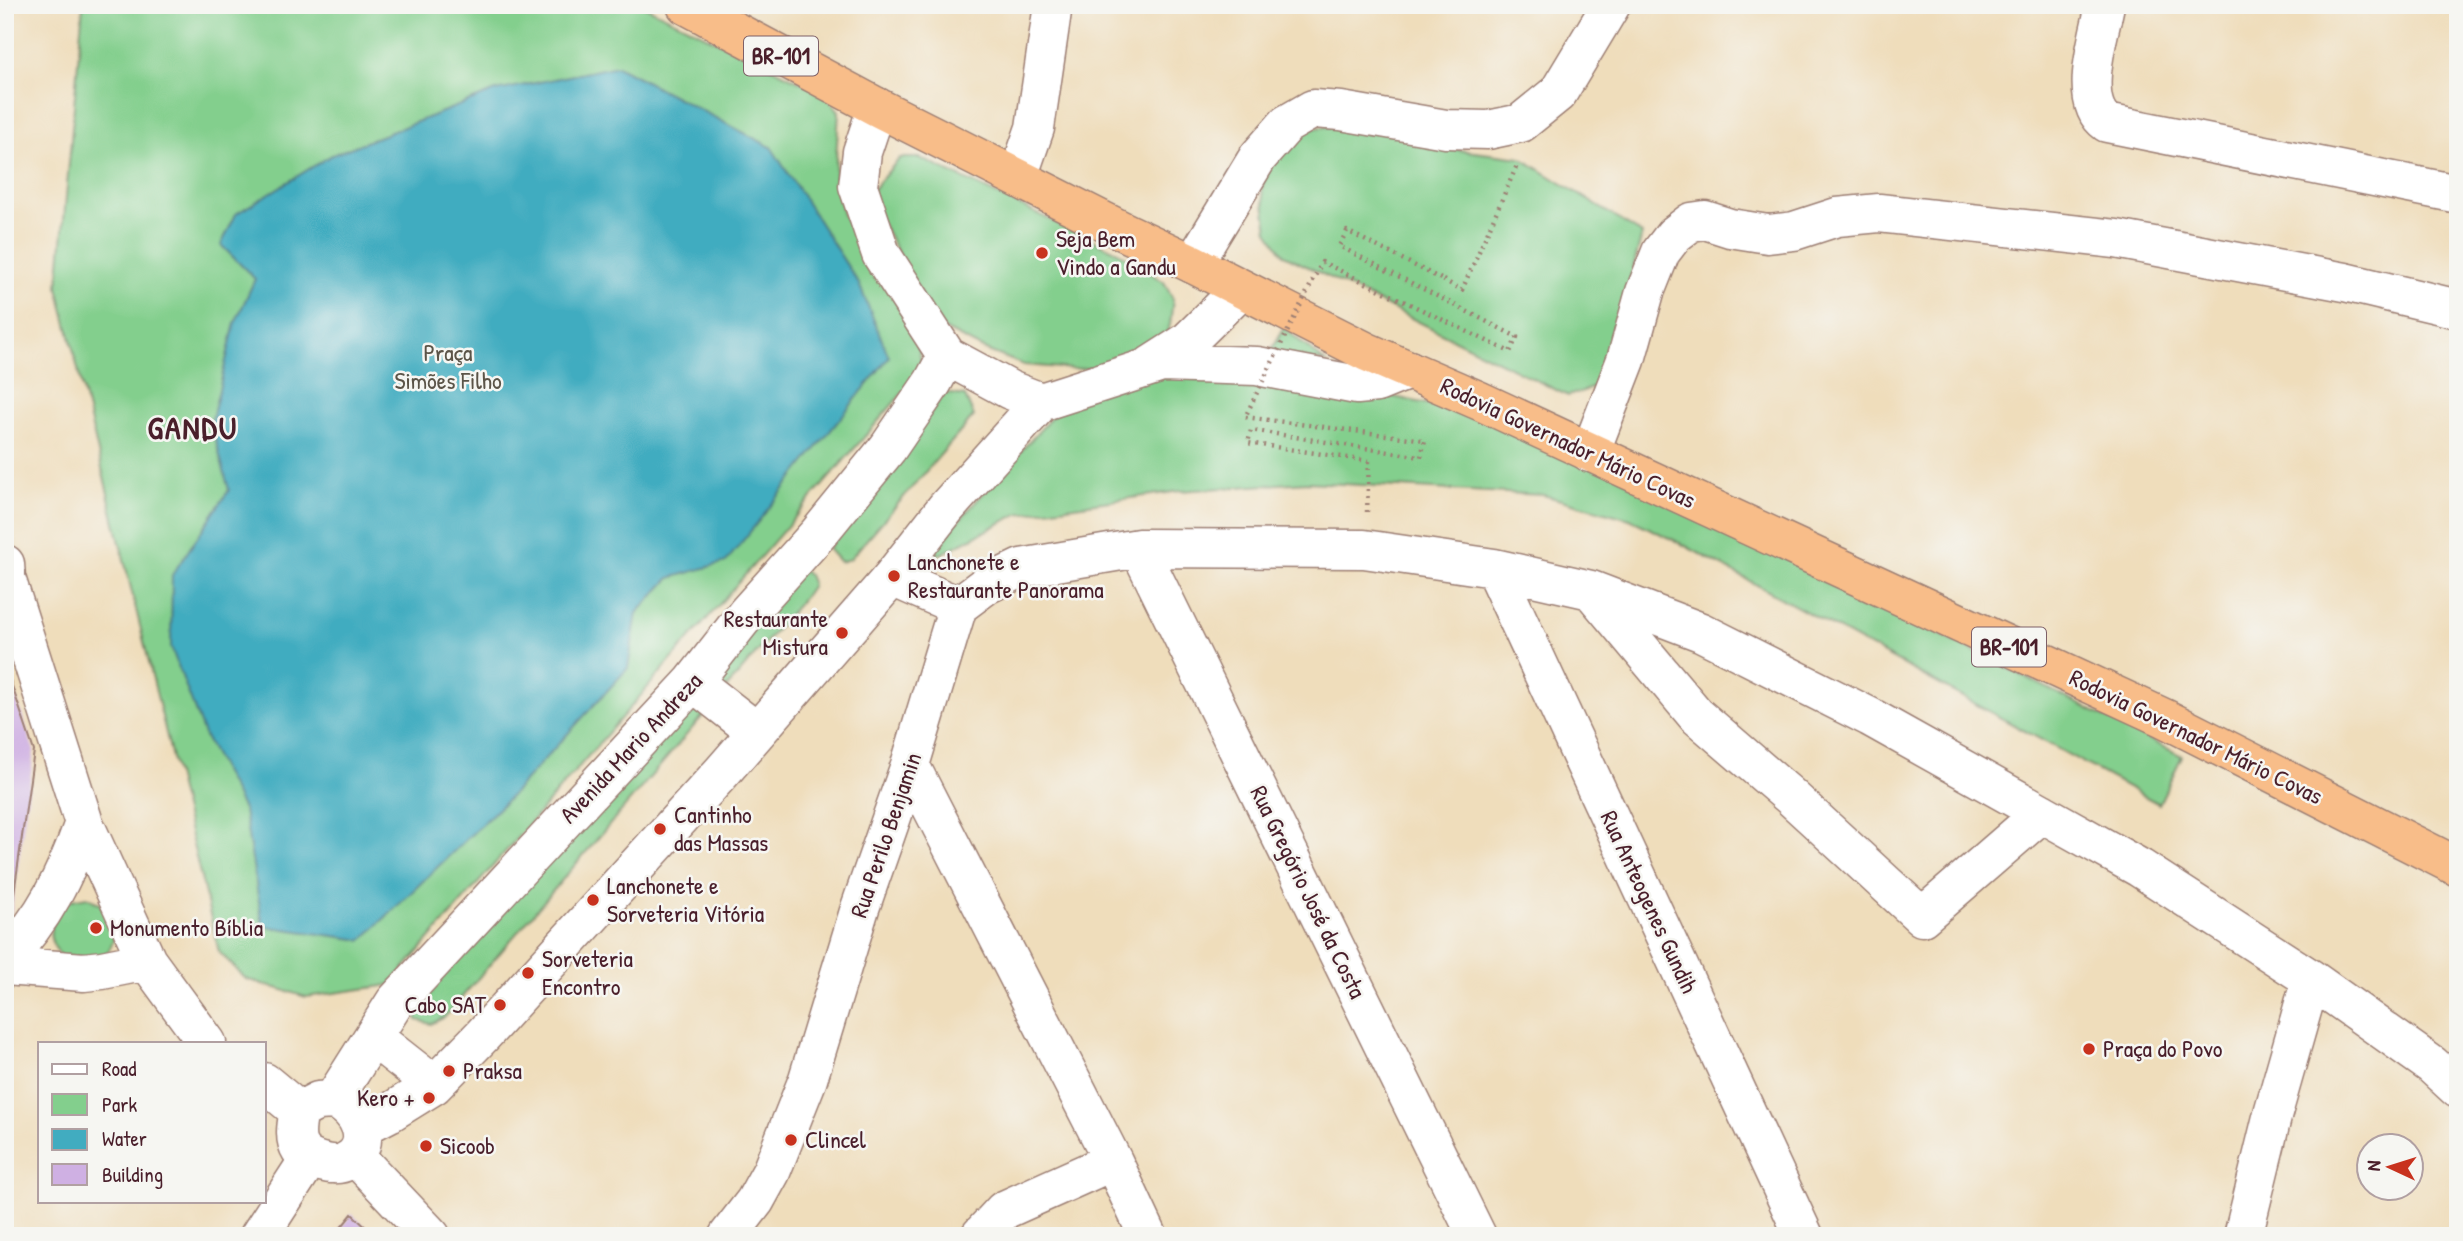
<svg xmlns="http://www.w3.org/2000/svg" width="2463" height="1241" viewBox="0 0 2463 1241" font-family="'Patrick Hand',sans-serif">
<rect width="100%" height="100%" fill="#f6f6f2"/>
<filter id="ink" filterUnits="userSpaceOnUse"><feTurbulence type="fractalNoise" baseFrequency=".0143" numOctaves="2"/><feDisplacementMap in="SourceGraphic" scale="14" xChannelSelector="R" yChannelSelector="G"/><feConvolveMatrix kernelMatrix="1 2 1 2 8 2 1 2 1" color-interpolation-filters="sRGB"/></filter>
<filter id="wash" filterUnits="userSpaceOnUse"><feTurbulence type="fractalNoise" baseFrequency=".00686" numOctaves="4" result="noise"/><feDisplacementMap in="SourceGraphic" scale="28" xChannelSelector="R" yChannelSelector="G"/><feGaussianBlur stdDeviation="1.57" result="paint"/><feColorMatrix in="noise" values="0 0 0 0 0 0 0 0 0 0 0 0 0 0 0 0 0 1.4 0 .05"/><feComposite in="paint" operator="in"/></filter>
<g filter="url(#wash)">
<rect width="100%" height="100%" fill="#efddbb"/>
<path fill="#83cf8d" stroke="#66775c" stroke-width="2" d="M 83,5 L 642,5 L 824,93 L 839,111 L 835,175 L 843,215 L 911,315 L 921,360 L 918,375 L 390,985 L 306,997 L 246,979 L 219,952 L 58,287 Z
M 1386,124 L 1443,148 L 1521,158 L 1642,234 L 1613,347 L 1595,387 L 1568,396 L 1284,255 L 1268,231 L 1262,189 L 1267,163 L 1308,128 Z
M 900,158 L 920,158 L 1120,253 L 1164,282 L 1173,299 L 1170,325 L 1163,342 L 1118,367 L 1074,369 L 1024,365 L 983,349 L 938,326 L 867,196 Z
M 1284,328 L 1325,362 L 1270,352 Z
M 1126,373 L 1363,390 L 1513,423 L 1783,555 L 2182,756 L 2159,804 L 1680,543 L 1630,519 L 1543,495 L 1307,482 L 1180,491 L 1018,514 L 941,554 L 928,555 L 1056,412 Z
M 945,393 L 965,396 L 974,416 L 850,559 L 840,562 L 828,549 Z
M 802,569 L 808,575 L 812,585 L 801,601 L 445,1017 L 431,1024 L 417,1020 L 413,1008 Z
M 87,897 L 106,907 C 113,929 120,937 104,957 L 63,958 C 41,935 52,925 65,901 Z"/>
<path fill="#41acc0" stroke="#466676" stroke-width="2" d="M 617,66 L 771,147 L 859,284 L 889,357 L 726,562 L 670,578 L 637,613 L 628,668 L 508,799 L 362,940 L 263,926 L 244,811 L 205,737 L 171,647 L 172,575 L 229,490 L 211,423 L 235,323 L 255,279 L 221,245 L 236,214 L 332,155 L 496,91 Z"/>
<g id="blocks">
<path fill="#cfb0e3" d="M 6,668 L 34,751 L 11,915 L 5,914 Z
M 352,1214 L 375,1236 L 334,1236 Z"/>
</g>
</g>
<g filter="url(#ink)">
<use href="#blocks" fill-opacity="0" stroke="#9c7e73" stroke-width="2"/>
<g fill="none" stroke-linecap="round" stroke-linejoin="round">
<defs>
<path id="minor" d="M 2105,5 C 2099,36 2077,102 2107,123 L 2458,194
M 877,107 L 862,152 L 858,186 L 881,254 L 947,356 L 1010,390 L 1041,402
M 1018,177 L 1035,128 L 1053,5
M 1193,264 L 1258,157 L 1287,124 L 1313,109 L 1341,111 L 1446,129 L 1488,130 L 1521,123 L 1558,93 L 1611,5
M 1151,365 L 1187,342 L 1241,289
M 1590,453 L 1626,360 L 1645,292 L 1661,252 L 1674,235 L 1691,222 L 1705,220 L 1730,228 L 1768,234 L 1794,231 L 1837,217 L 1879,213 L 2116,239 L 2345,282 L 2458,309
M 1139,548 L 1477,1236
M 5,564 L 6,578 L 84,823 L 147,961 L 207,1043
M 1494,568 L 1804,1236
M 892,577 L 958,606
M 1592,591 L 1696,715 L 1789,795 L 1922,917 L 2042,813
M 693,682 L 757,732
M 910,765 L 1113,1161 L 1148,1236
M 5,959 C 45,918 65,876 84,823
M 5,966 L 84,972 L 102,970 L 147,961
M 373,1037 L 434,1085
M 264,1082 L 299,1111
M 333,1100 L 395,1002 L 693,682 L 747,613 L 818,534 L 888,448 L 933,382 L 947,356
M 333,1100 C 359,1107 376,1146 347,1161 C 339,1166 329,1164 321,1162 C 292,1154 294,1135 299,1111 L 318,1101 Z
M 362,1127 L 389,1113 L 434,1085 L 482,1036 L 722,772 L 892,577 L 946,508 L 1041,402 L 1162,363 L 1257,366 L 1357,385 L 1377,383 L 1409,370
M 355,1156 L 431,1236
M 259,1236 L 309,1159
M 728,1236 L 755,1201 L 771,1172 L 808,1079 L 860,908 L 910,765 L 958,606 L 986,585 L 1021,568 L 1139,548 L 1364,549 L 1494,568 L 1591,590 L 1701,632 L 1870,717 L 2140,868 L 2311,979 L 2432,1065 L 2458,1089
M 980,1236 L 1004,1210 L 1113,1161
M 2243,1236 L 2273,1113 L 2311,979"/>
<path id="highway" d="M 686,5 L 877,107 L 1125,232 L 1193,264 L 1367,352 L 1480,401 L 2164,718 L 2458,867"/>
</defs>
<use href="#minor" stroke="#9c7e73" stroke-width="41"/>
<use href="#highway" stroke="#9c7e73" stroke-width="41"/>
<path stroke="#9c7e73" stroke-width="4.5" stroke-dasharray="2 5" stroke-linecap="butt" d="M 1443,280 L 1462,290 L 1518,163
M 1367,512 L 1369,461"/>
<use href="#minor" stroke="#fff" stroke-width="38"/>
<use href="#highway" stroke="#f8bd89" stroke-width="38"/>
<path stroke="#9c7e73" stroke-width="4.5" stroke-dasharray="2 5" stroke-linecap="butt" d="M 1369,461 L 1248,443 L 1251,430 L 1421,457 L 1425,440 L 1245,417 L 1322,262 L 1510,352 L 1517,337 L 1339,246 L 1347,231 L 1443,280"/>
</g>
</g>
<g fill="#c8321e" stroke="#f6f6f2" stroke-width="2.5">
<circle cx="1042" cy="253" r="7"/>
<circle cx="894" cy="576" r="7"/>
<circle cx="842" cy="633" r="7"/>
<circle cx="660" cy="829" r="7"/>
<circle cx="593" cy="900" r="7"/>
<circle cx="96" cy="928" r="7"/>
<circle cx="528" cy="973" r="7"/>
<circle cx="500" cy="1005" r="7"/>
<circle cx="2089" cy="1049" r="7"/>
<circle cx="449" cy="1071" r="7"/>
<circle cx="429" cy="1098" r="7"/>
<circle cx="791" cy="1140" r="7"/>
<circle cx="426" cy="1146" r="7"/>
</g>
<g text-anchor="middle" stroke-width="5" stroke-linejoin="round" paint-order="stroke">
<g fill="#f6f6f2" stroke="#7e6067" stroke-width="2">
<rect x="744" y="36.5" width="74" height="39" rx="5"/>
<rect x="1972" y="627.5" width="74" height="39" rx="5"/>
</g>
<g font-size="23" font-weight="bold" fill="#4a1f2b">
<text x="781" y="64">BR-101</text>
<text x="2009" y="655">BR-101</text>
</g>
<g font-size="24" fill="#4a1f2b" stroke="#f6f6f2" text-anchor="start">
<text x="1056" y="247">Seja Bem<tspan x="1056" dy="28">Vindo a Gandu</tspan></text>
<text x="908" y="570">Lanchonete e<tspan x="908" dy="28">Restaurante Panorama</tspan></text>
<text x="828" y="627" text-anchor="end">Restaurante<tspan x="828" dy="28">Mistura</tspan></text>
<text x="674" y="823">Cantinho<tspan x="674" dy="28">das Massas</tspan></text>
<text x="607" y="894">Lanchonete e<tspan x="607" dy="28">Sorveteria Vitória</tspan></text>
<text x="110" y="936">Monumento Bíblia</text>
<text x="542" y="967">Sorveteria<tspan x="542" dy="28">Encontro</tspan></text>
<text x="486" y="1013" text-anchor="end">Cabo SAT</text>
<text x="2103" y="1057">Praça do Povo</text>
<text x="463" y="1079">Praksa</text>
<text x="415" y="1106" text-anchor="end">Kero +</text>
<text x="805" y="1148">Clincel</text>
<text x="440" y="1154">Sicoob</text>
</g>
<g font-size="24" fill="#5b5448" stroke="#f6f6f2">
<text x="448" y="361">Praça<tspan x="448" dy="28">Simões Filho</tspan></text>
</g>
<g font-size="24" fill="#4a1f2b" stroke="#f6f6f2">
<text transform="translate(1568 443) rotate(25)" y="8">Rodovia Governador Mário Covas</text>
<text transform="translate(2196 737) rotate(26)" y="8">Rodovia Governador Mário Covas</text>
<text transform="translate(631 748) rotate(-47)" y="8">Avenida Mario Andreza</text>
<text transform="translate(886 835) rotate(-71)" y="8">Rua Perilo Benjamin</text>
<text transform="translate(1308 892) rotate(64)" y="8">Rua Gregório José da Costa</text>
<text transform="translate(1649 902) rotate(65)" y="8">Rua Anteogenes Gundih</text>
</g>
<g font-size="32" font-weight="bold" letter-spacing="2" fill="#4a1f2b" stroke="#f6f6f2">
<text x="193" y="439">GANDU</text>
</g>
</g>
<rect width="2463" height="1241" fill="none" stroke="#f6f6f2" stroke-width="28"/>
<rect x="38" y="1042" width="228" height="161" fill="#f6f6f2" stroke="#b1a0a2" stroke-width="2"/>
<rect x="52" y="1064" width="35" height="10" fill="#ffffff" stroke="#b1a0a2" stroke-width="2"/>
<text x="102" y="1076" font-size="21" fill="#4a1f2b">Road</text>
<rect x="52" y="1094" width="35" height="21" fill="#83cf8d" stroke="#b1a0a2" stroke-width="2"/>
<text x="102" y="1112" font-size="21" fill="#4a1f2b">Park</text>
<rect x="52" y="1129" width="35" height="21" fill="#41acc0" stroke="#b1a0a2" stroke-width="2"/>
<text x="102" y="1146" font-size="21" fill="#4a1f2b">Water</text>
<rect x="52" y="1164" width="35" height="21" fill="#cfb0e3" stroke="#b1a0a2" stroke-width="2"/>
<text x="102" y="1182" font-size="21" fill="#4a1f2b">Building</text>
<g transform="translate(2390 1167) rotate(274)"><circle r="33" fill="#f6f6f2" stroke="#b1a0a2" stroke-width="2"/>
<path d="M0-5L12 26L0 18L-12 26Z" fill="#c8321e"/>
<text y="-10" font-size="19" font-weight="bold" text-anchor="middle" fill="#4a1f2b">N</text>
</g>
</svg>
